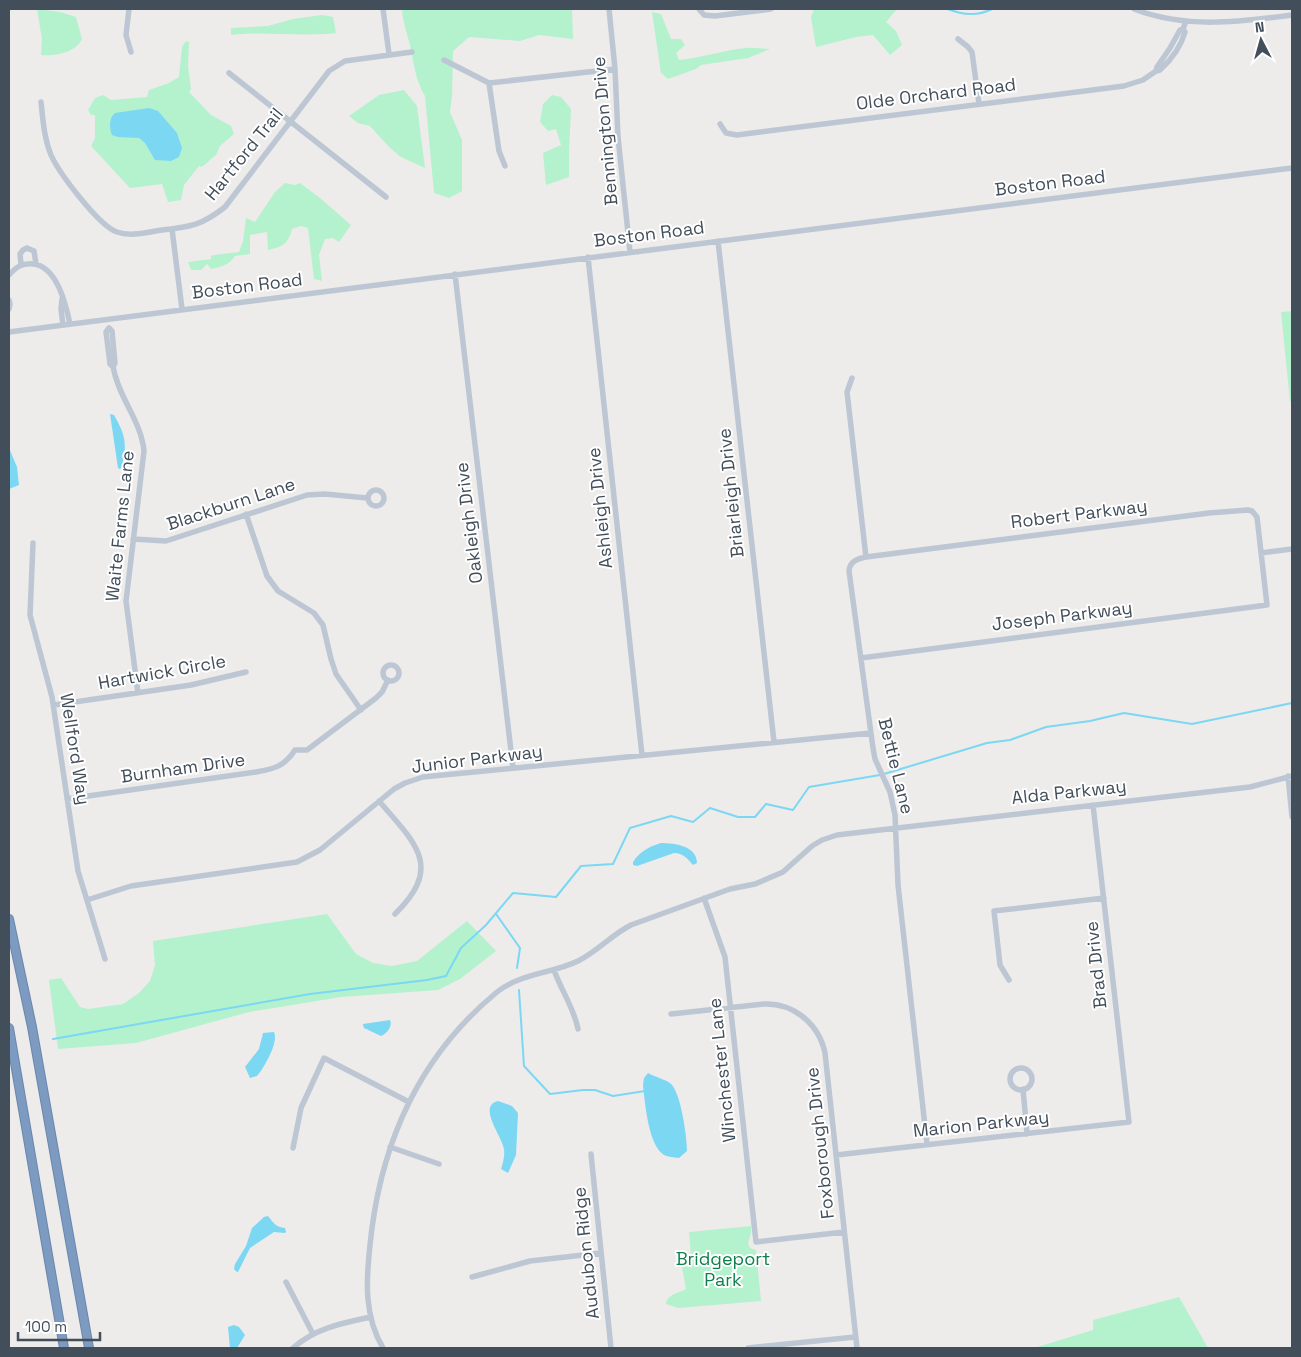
<svg xmlns="http://www.w3.org/2000/svg" width="1301" height="1357" viewBox="0 0 1301 1357" font-family="'Space Grotesk',sans-serif">
<rect width="100%" height="100%" fill="#eeebeb"/>
<path fill="#b3f2cd" d="M 37,9 L 60,12 L 76,17 L 82,39 C 75,53 56,56 41,55 L 42,39 Z
M 412,9 L 572,9 L 573,39 L 539,35 L 520,41 L 469,37 L 453,51 L 452,96 L 450,112 L 462,140 L 462,191 L 449,198 L 434,193 L 425,96 C 415,79 414,64 410,45 C 407,33 403,23 402,10 Z
M 814,9 L 897,9 L 886,22 L 896,31 L 902,45 L 890,55 L 873,35 L 856,37 L 816,47 L 811,17 Z
M 652,12 L 661,14 L 671,39 L 681,39 L 685,45 L 676,53 L 679,60 C 702,58 723,50 746,48 C 754,47 762,49 770,49 L 748,58 L 701,65 L 696,69 L 668,79 L 661,73 Z
M 322,15 L 333,17 L 336,33 C 300,37 266,31 231,35 L 231,28 L 268,26 L 293,19 Z
M 186,41 L 189,42 L 188,66 L 191,89 L 189,92 L 211,115 L 231,126 L 234,134 L 220,146 L 216,155 C 210,159 207,164 201,167 L 199,166 L 184,185 L 181,200 L 168,202 L 162,184 L 130,188 L 91,146 L 95,138 L 95,115 L 91,115 L 88,110 L 95,98 L 103,95 L 111,100 L 147,97 L 149,90 L 169,83 L 179,77 L 182,47 Z
M 404,90 L 417,106 L 425,168 L 401,157 L 390,148 L 370,126 L 358,123 L 349,116 L 379,95 Z
M 552,95 L 561,97 L 571,109 L 569,152 L 569,177 L 546,185 L 543,153 L 561,145 L 556,129 L 548,131 L 540,122 L 543,104 Z
M 285,183 L 295,185 L 300,183 L 320,198 L 351,225 L 339,242 L 333,238 L 325,239 L 319,255 L 322,281 L 314,279 L 308,228 L 301,226 L 292,229 C 288,244 283,247 268,250 L 267,232 L 250,235 L 250,254 L 235,256 C 230,265 220,267 211,269 L 207,264 L 201,270 L 191,270 L 188,262 L 211,259 L 211,256 L 214,255 L 239,252 L 243,241 L 246,218 L 255,222 L 275,192 Z
M 1292,311 L 1292,401 L 1290,401 L 1281,312 Z
M 327,914 L 356,954 L 373,963 L 392,966 L 417,961 L 467,921 L 496,951 L 460,979 L 438,990 L 341,997 L 249,1012 L 136,1043 L 58,1049 L 49,980 L 61,978 L 80,1007 L 88,1009 L 123,1004 L 139,993 L 150,981 L 155,965 L 153,941 Z
M 751,1226 L 751,1233 L 748,1243 L 750,1248 L 756,1250 L 761,1301 L 678,1308 L 666,1304 C 667,1294 679,1293 686,1289 L 681,1262 L 685,1257 L 691,1255 L 689,1232 Z
M 1179,1297 L 1208,1348 L 1034,1348 L 1093,1330 L 1093,1320 Z"/>
<path fill="#7cd7f3" d="M 149,108 L 158,111 L 177,133 L 182,148 L 179,157 L 171,161 L 155,160 L 145,143 L 139,138 L 118,137 L 112,135 C 109,127 109,118 115,113 Z
M 110,414 L 114,415 C 126,436 127,444 122,467 L 120,469 L 118,468 Z
M 9,448 L 17,467 L 19,485 L 9,489 Z
M 661,843 C 675,843 697,846 697,863 L 693,865 C 687,858 683,853 674,853 L 637,866 L 633,865 L 633,862 C 640,851 649,847 661,843 Z
M 390,1020 C 393,1027 386,1034 381,1036 L 364,1028 L 363,1025 L 363,1024 Z
M 274,1032 C 279,1042 264,1068 257,1076 L 250,1078 L 245,1067 L 259,1049 L 263,1033 Z
M 648,1073 C 655,1077 664,1079 670,1083 C 681,1091 687,1138 687,1151 L 679,1158 C 674,1157 668,1157 664,1155 C 648,1145 645,1102 643,1085 L 644,1078 Z
M 498,1101 L 512,1106 L 518,1113 L 516,1155 L 508,1173 L 501,1169 C 503,1163 505,1156 504,1149 C 502,1136 477,1106 498,1101 Z
M 268,1216 C 274,1223 275,1227 285,1228 L 286,1232 L 285,1233 L 274,1232 L 250,1248 L 238,1272 L 237,1272 L 234,1269 L 235,1264 L 246,1246 L 252,1228 L 264,1217 Z
M 234,1325 L 239,1327 L 245,1335 L 237,1348 L 230,1348 L 228,1327 Z"/>
<g fill="none" stroke-linecap="round" stroke-linejoin="round">
<path stroke="#7cd7f3" stroke-width="2" d="M 948,9 C 962,15 978,16 992,9
M 884,774 L 987,743 L 1010,740 L 1046,727 L 1090,721 L 1124,713 L 1192,724 L 1292,703
M 496,914 L 520,948 L 517,968
M 519,990 L 524,1066 L 550,1094 L 583,1090 L 595,1090 L 613,1096 L 645,1091
M 53,1039 L 310,994 L 427,980 L 446,976 L 461,948 L 486,925 L 513,893 L 556,897 L 581,866 L 613,864 L 630,828 L 671,816 L 693,822 L 710,808 L 738,817 L 755,817 L 766,804 L 793,810 L 809,787 L 880,775"/>
<defs>
<path id="highway" d="M 9,919 L 32,1027 L 89,1348
M 9,1028 L 64,1348"/>
</defs>
<use href="#highway" stroke="#6986ac" stroke-width="10"/>
<path stroke="#bcc7d3" stroke-width="5.5" d="M 129,9 L 126,35 L 131,52
M 383,9 L 389,54
M 609,9 L 615,69 L 618,137 L 630,252
M 699,9 L 704,15 L 715,16 L 771,9
M 1134,9 C 1186,29 1239,22 1292,15
M 1183,29 L 1185,32 C 1181,46 1171,60 1160,70 L 1156,71 L 1157,67 L 1170,48 L 1180,30 L 1183,29 L 1186,21
M 958,39 L 968,47 L 972,52 L 979,104
M 444,60 L 489,83 L 615,69
M 229,73 L 386,197
M 489,83 L 499,151 L 505,166
M 41,102 C 43,120 44,138 51,155 C 59,173 99,226 117,232 C 131,237 148,232 162,230 C 191,227 202,225 225,207 L 329,71 L 345,61 L 412,52
M 720,124 L 726,133 L 737,135 L 1124,86 L 1143,80 L 1156,71
M 172,229 L 182,309
M 718,241 L 774,742
M 588,257 L 642,755
M 21,264 L 20,254 L 23,250 L 27,248 L 34,251 L 36,264
M 455,274 L 513,768
M 9,275 C 16,267 22,263 33,264 C 57,266 66,305 70,324
M 62,299 L 61,309 L 63,325
M 9,300 L 10,304 L 9,309
M 9,332 L 1292,168
M 113,367 L 115,363 L 112,331 L 109,328 L 106,332 L 110,364 L 113,367 C 119,399 141,420 144,451 L 126,601 L 138,693
M 852,378 L 847,392 L 866,557
M368 498a8 8 0 1 1 16 0a8 8 0 1 1-16 0Z
M 246,514 L 267,576 L 278,591 L 314,613 L 323,625 L 331,659 L 336,674 L 361,710
M 133,539 L 166,541 L 307,495 L 325,494 L 367,498
M 33,543 L 30,615 L 52,697 L 78,871 L 105,959
M 1261,553 L 1292,549
M 861,658 L 1267,605 L 1257,517 L 1252,511 L 1248,510 L 1209,513 L 866,557 C 857,559 850,561 849,571 L 873,748 L 875,759 L 890,792 L 895,815 L 898,885 L 927,1144
M383 673a8 8 0 1 1 16 0a8 8 0 1 1-16 0Z
M 54,705 L 191,685 L 246,672
M 1288,776 L 1292,817
M 67,799 L 256,772 C 274,769 285,766 295,750 L 307,750 L 376,698 L 382,692 L 388,680
M 379,801 C 415,843 444,866 395,914
M 704,898 L 725,957 L 756,1242 L 844,1232
M 87,900 L 131,886 L 297,862 L 320,850 L 394,789 L 405,783 L 423,777 L 871,733
M 554,970 C 561,990 574,1008 578,1029
M 1009,980 L 1000,965 L 994,911 L 1104,898
M 671,1014 L 764,1004 C 794,1003 819,1024 825,1053 L 857,1348
M1010 1079a11 11 0 1 1 22 0a11 11 0 1 1-22 0Z
M 1023,1089 L 1027,1134
M 390,1147 L 439,1164
M 293,1148 L 301,1108 L 324,1058 L 409,1102
M 591,1154 L 611,1348
M 836,1155 L 1129,1122 L 1093,805
M 472,1277 L 530,1261 L 601,1253
M 286,1282 L 313,1334
M 293,1348 C 315,1328 343,1323 371,1317
M 383,1348 C 364,1316 366,1281 370,1245 C 380,1145 418,1057 497,992 C 521,973 551,974 578,961 C 597,952 611,935 631,925 L 730,889 L 755,884 L 783,872 L 812,846 L 822,840 L 837,835 L 1250,787 L 1292,776
M 748,1348 L 855,1337"/>
<use href="#highway" stroke="#7d9bc0" stroke-width="8"/>
</g>
<g text-anchor="middle" stroke-width="4" stroke-linejoin="round" paint-order="stroke">
<g font-size="18" fill="#424e5a" stroke="#fff">
<text transform="translate(936 94) rotate(-7)" y="6">Olde Orchard Road</text>
<text transform="translate(605 131) rotate(-95)" y="6">Bennington Drive</text>
<text transform="translate(244 154) rotate(-51)" y="6">Hartford Trail</text>
<text transform="translate(1050 183) rotate(-7)" y="6">Boston Road</text>
<text transform="translate(649 234) rotate(-7)" y="6">Boston Road</text>
<text transform="translate(247 286) rotate(-7)" y="6">Boston Road</text>
<text transform="translate(731 493) rotate(-96)" y="6">Briarleigh Drive</text>
<text transform="translate(231 504) rotate(-18)" y="6">Blackburn Lane</text>
<text transform="translate(600 508) rotate(-96)" y="6">Ashleigh Drive</text>
<text transform="translate(1079 514) rotate(-7)" y="6">Robert Parkway</text>
<text transform="translate(469 523) rotate(-97)" y="6">Oakleigh Drive</text>
<text transform="translate(120 526) rotate(-84)" y="6">Waite Farms Lane</text>
<text transform="translate(1062 616) rotate(-7)" y="6">Joseph Parkway</text>
<text transform="translate(162 672) rotate(-10)" y="6">Hartwick Circle</text>
<text transform="translate(75 749) rotate(81)" y="6">Wellford Way</text>
<text transform="translate(477 759) rotate(-7)" y="6">Junior Parkway</text>
<text transform="translate(896 766) rotate(76)" y="6">Bettie Lane</text>
<text transform="translate(183 768) rotate(-8)" y="6">Burnham Drive</text>
<text transform="translate(1069 792) rotate(-6)" y="6">Alda Parkway</text>
<text transform="translate(1096 965) rotate(-96)" y="6">Brad Drive</text>
<text transform="translate(722 1070) rotate(-96)" y="6">Winchester Lane</text>
<text transform="translate(981 1124) rotate(-6)" y="6">Marion Parkway</text>
<text transform="translate(820 1143) rotate(-96)" y="6">Foxborough Drive</text>
<text transform="translate(586 1253) rotate(-96)" y="6">Audubon Ridge</text>
</g>
<g font-size="18" fill="#0e804b" stroke="#fff">
<text x="723" y="1265">Bridgeport<tspan x="723" dy="21">Park</tspan></text>
</g>
</g>
<rect width="1301" height="1357" fill="none" stroke="#424e5a" stroke-width="20"/>
<g transform="translate(1261 40) rotate(354)" stroke="#ffffff" stroke-width="4" paint-order="stroke">
<path d="M0-4L9 19L0 12L-9 19Z" fill="#424e5a"/>
<text y="-8" font-size="14" font-weight="bold" text-anchor="middle" fill="#424e5a">N</text>
</g>
<path d="M18 1332v8h82v-8" fill="none" stroke="#424e5a" stroke-width="2.5"/>
<text x="25" y="1332" font-size="15" fill="#424e5a" stroke="#ffffff" stroke-width="4" paint-order="stroke">100 m</text>
</svg>
